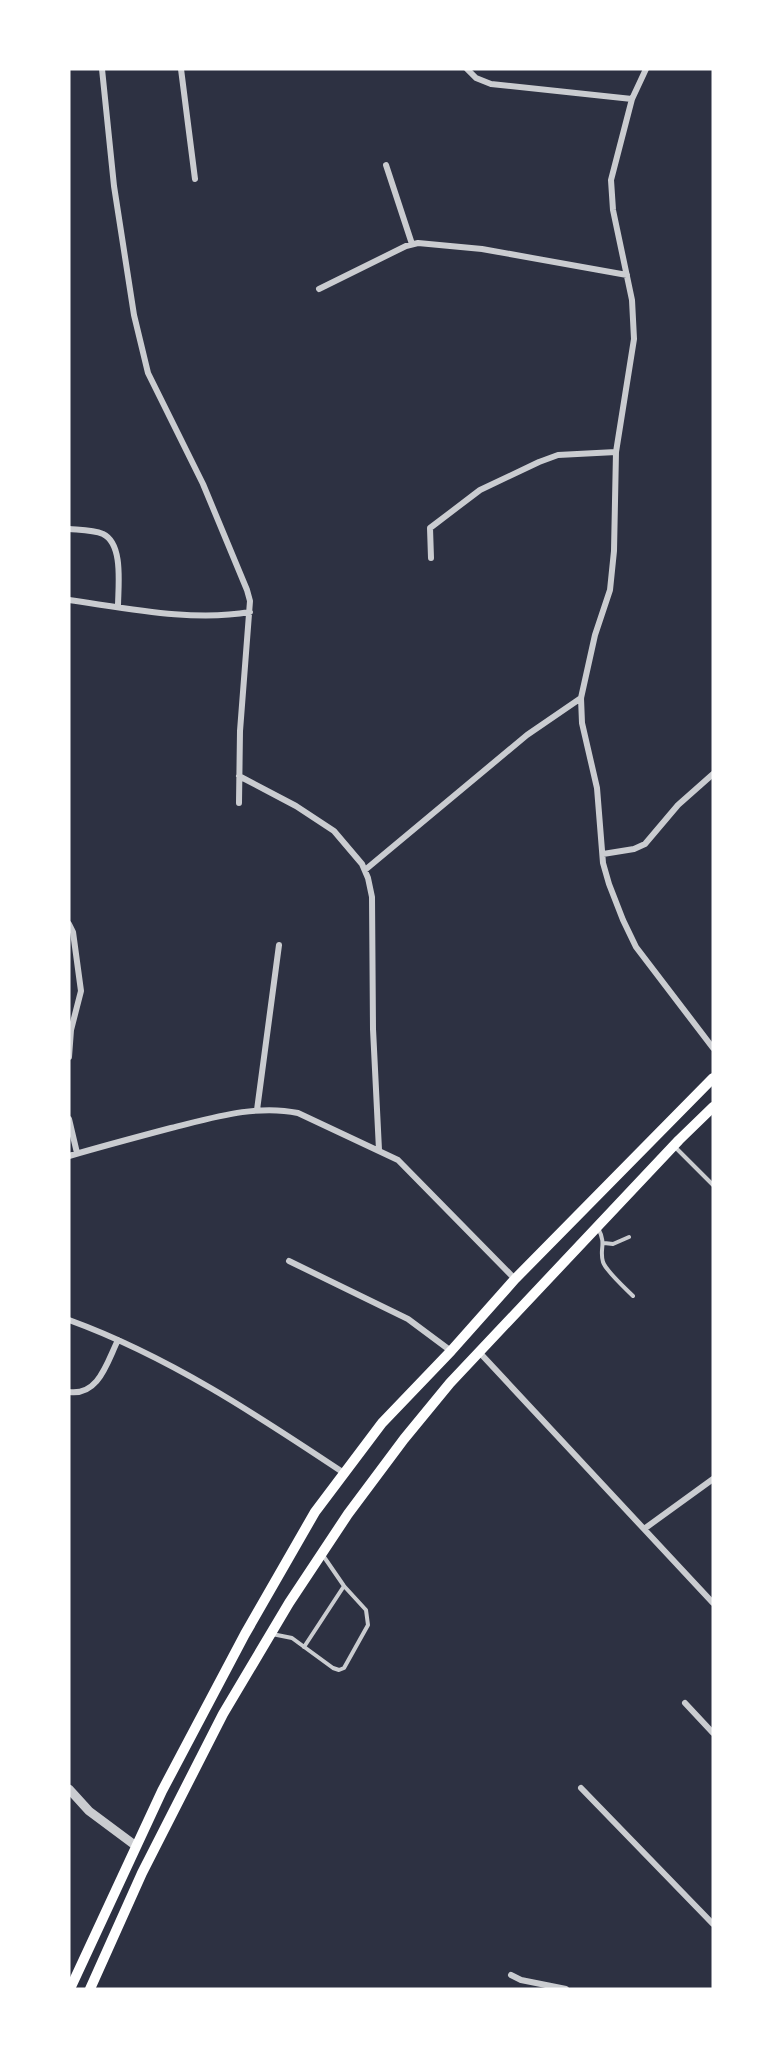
<svg xmlns="http://www.w3.org/2000/svg" width="782" height="2058" viewBox="0 0 782 2058" font-family="Bitter,serif">
<rect width="100%" height="100%" fill="#2d3142"/>
<g fill="none" stroke-linecap="round" stroke-linejoin="round">
<path stroke="#caccd0" stroke-width="4" d="M 674,1146 L 713,1185
M 598,1228 C 607,1245 599,1248 603,1262 C 606,1271 625,1288 633,1296
M 604,1243 L 613,1244 L 629,1237
M 272,1634 L 292,1638 L 333,1668 L 339,1670 L 344,1668 L 368,1625 L 366,1610 L 344,1586 L 322,1554
M 304,1647 L 344,1586"/>
<path stroke="#caccd0" stroke-width="6" d="M 102,69 L 114,186 L 134,315 L 148,373 L 203,484 L 247,590 L 250,601 L 240,731 L 239,803
M 181,69 L 195,179
M 467,69 L 476,78 L 491,84 L 632,99
M 646,69 L 632,99 L 611,180 L 613,210 L 632,300 L 634,339 L 616,452 L 614,551 L 610,590 L 595,635 L 581,698 L 582,723 L 597,788 L 603,863 L 609,884 L 623,920 L 636,947 L 713,1048
M 386,165 L 412,244
M 319,289 L 406,246 L 418,243 L 482,249 L 627,275
M 69,529 C 79,530 93,530 103,534 C 124,544 118,587 118,607
M 431,558 L 430,528 L 480,490 L 539,462 L 558,455 L 616,452
M 69,600 C 126,608 192,622 250,612
M 239,776 L 296,806 L 334,831 L 362,864 L 368,878 L 372,897 L 373,1029 L 379,1150
M 603,854 L 634,849 L 645,844 L 678,805 L 713,774
M 365,870 L 527,735 L 581,698
M 69,924 L 73,932 L 81,991 L 71,1030 L 69,1057
M 257,1110 L 279,945
M 69,1119 L 77,1153
M 69,1156 C 103,1146 137,1137 171,1128 C 212,1118 256,1104 298,1113 L 398,1160 L 515,1279
M 289,1261 L 408,1319 L 451,1351
M 69,1320 C 168,1356 257,1415 344,1473
M 480,1353 L 644,1529 L 713,1479
M 69,1392 C 99,1396 107,1362 118,1340
M 644,1529 L 713,1603
M 685,1703 L 713,1733
M 581,1788 L 713,1924
M 511,1975 L 521,1980 L 566,1989"/>
<path stroke="#caccd0" stroke-width="9" d="M 69,1789 L 89,1811 L 136,1846"/>
<path stroke="#fff" stroke-width="10" d="M 70,1989 L 162,1791 L 245,1634 L 315,1512 L 382,1423 L 451,1351 L 515,1279 L 713,1078
M 90,1989 L 142,1873 L 223,1714 L 289,1603 L 348,1514 L 404,1439 L 450,1383 L 679,1140 L 713,1107"/>
</g>
<rect width="782" height="2058" fill="none" stroke="#ffffff" stroke-width="141"/>
</svg>
